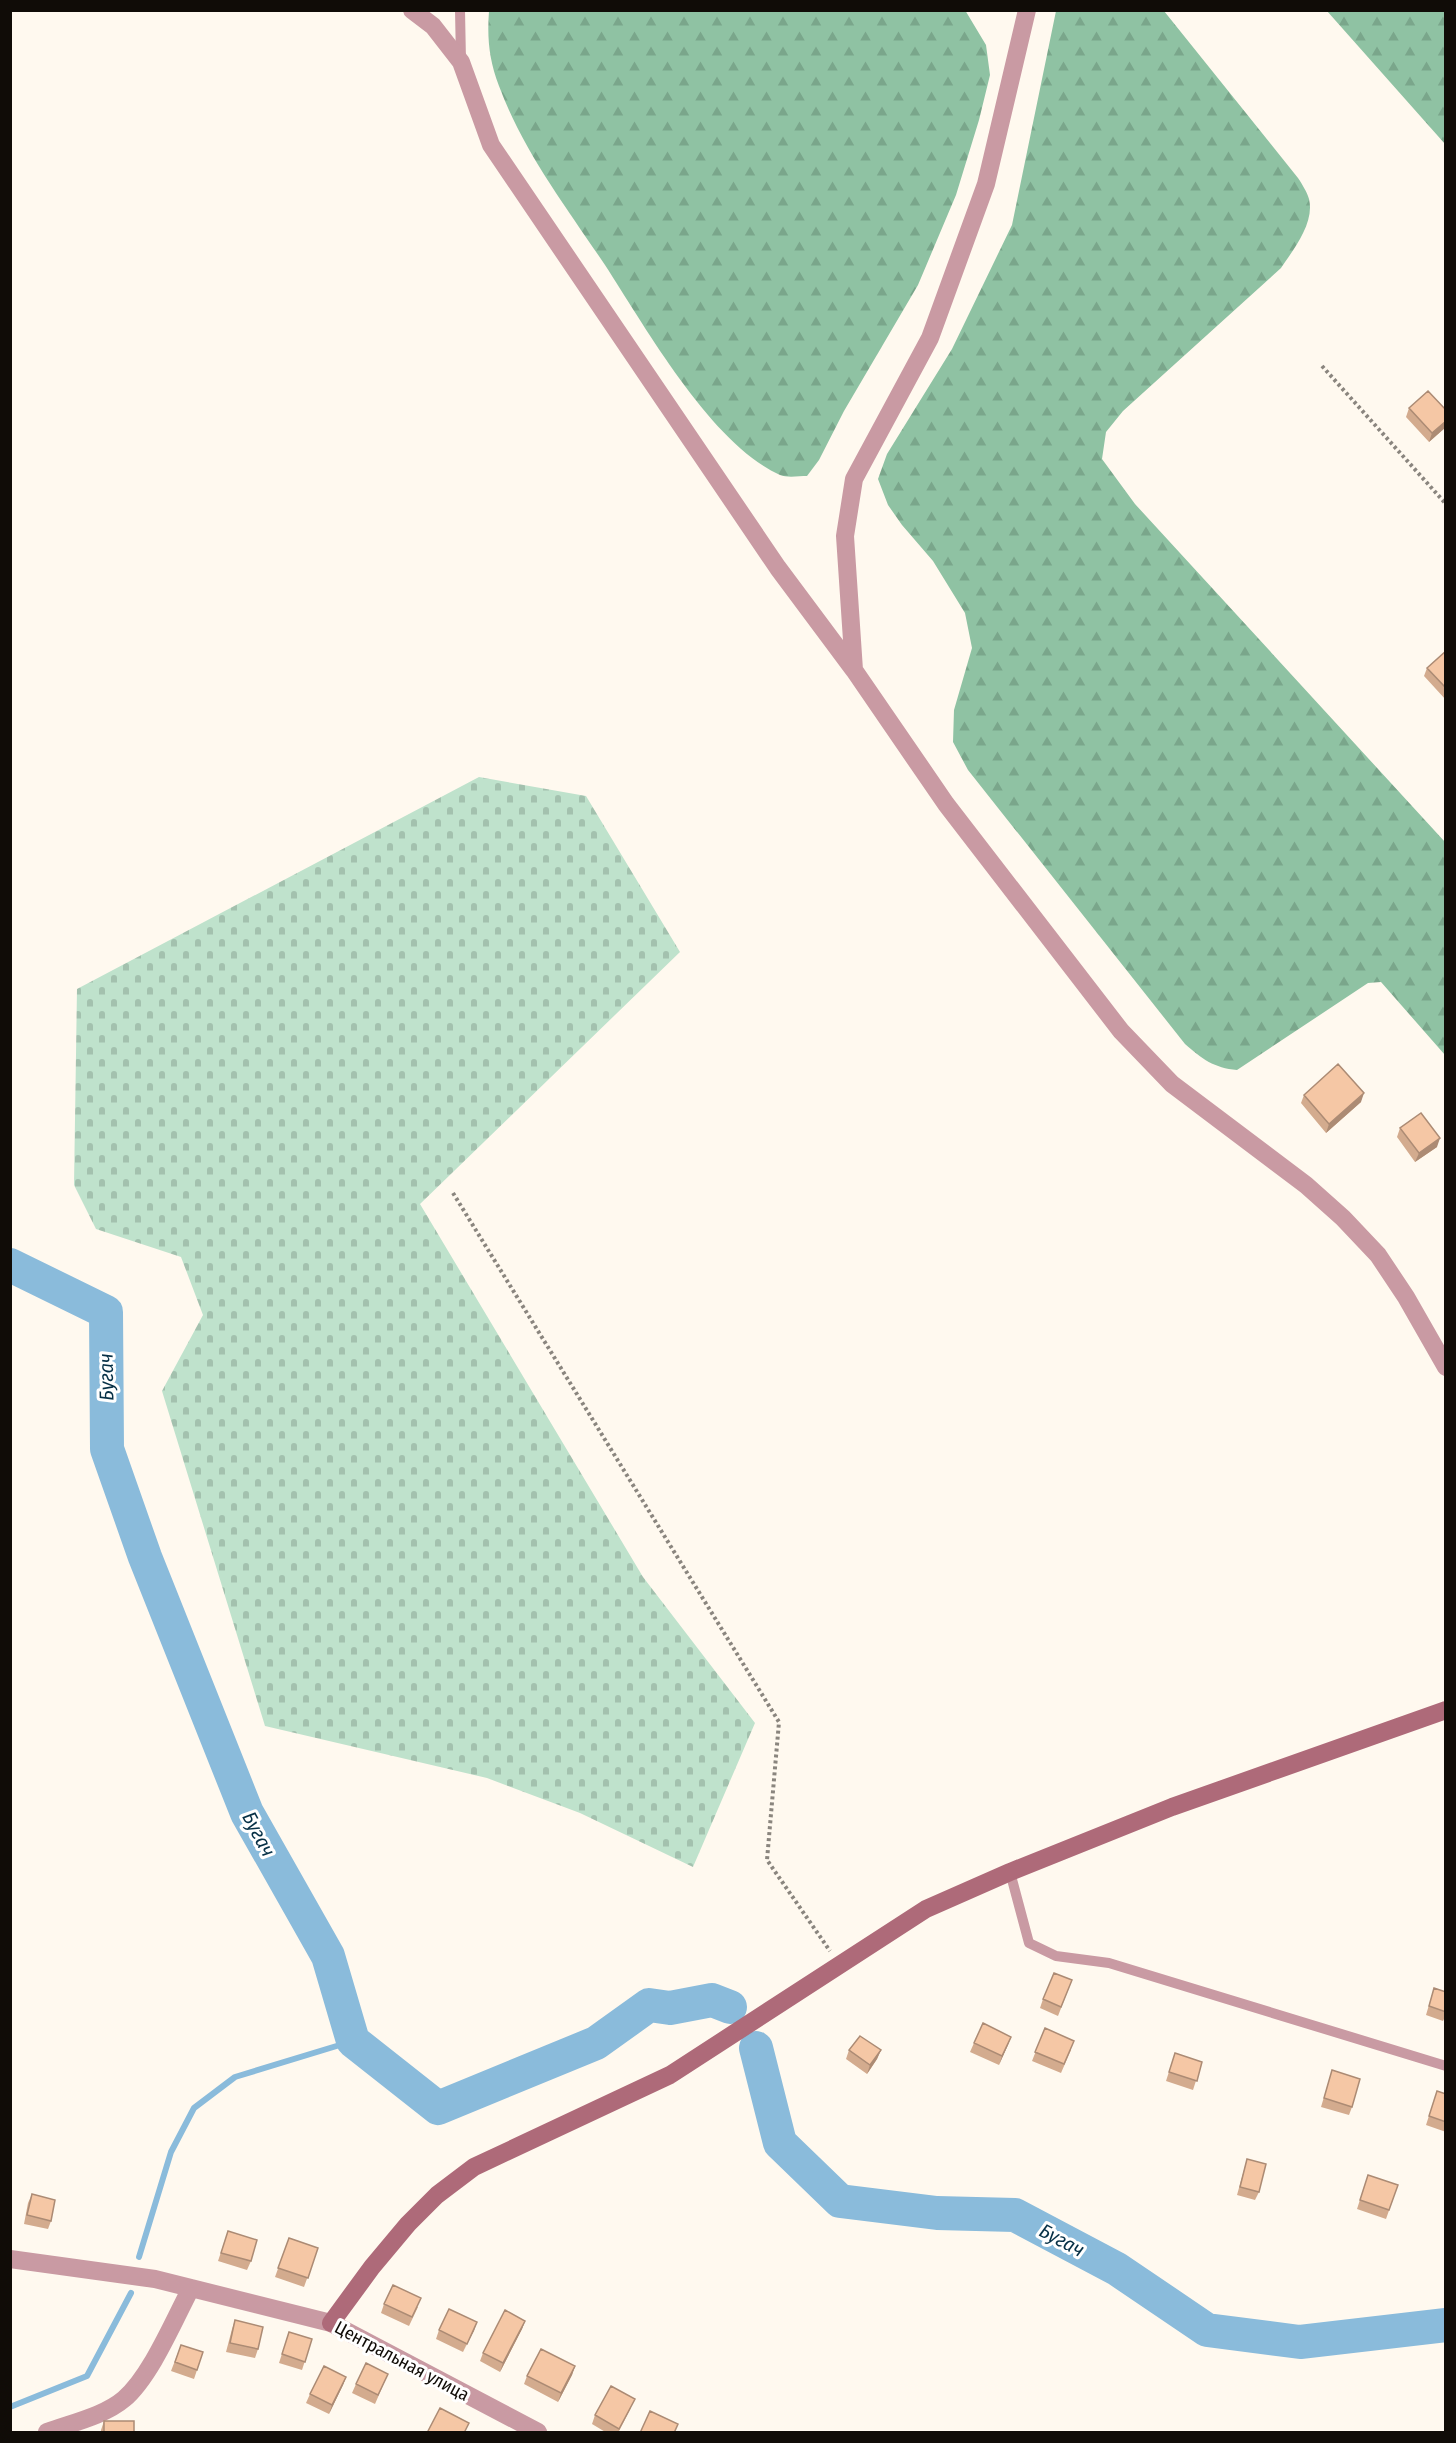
<svg xmlns="http://www.w3.org/2000/svg" width="1456" height="2443" viewBox="0 0 1456 2443" font-family="'Fira Sans Condensed',sans-serif">
<defs>
<pattern id="forest-firs" width="22" height="20" patternUnits="userSpaceOnUse" patternTransform="scale(1.5)"><rect width="22" height="20" fill="#8fc2a3"/><path d="M5 1l3.5 6h-7zM16 11l3.5 6h-7z" fill="#7aa68b"/></pattern>
<pattern id="cemetery-stones" width="16" height="16" patternUnits="userSpaceOnUse" patternTransform="scale(1.5)"><rect width="16" height="16" fill="#bfe2cc"/><path d="M2 7V4a2 2 0 0 1 4 0v3zM10 15v-3a2 2 0 0 1 4 0v3z" fill="#a3c1ae"/></pattern>
</defs>
<rect width="100%" height="100%" fill="#fff9ef"/>
<path fill="url(#forest-firs)" d="M 965,10 L 986,45 L 990,75 L 979,120 L 956,195 L 918,285 L 844,411 L 819,460 L 807,476 C 799,476 787,478 780,475 C 711,444 646,328 605,265 C 566,207 523,151 499,86 C 489,60 487,38 489,11 Z
M 1056,11 L 1164,11 L 1298,178 C 1302,184 1307,192 1309,199 C 1315,223 1293,250 1281,268 L 1123,411 L 1106,432 L 1102,459 L 1135,504 L 1445,842 L 1445,1055 L 1381,982 L 1368,983 L 1237,1070 C 1214,1068 1202,1059 1185,1044 L 968,770 L 953,742 L 954,710 L 972,648 L 965,613 L 933,561 L 902,525 L 888,505 L 878,479 L 887,454 L 952,349 L 1012,225 Z
M 1327,11 L 1445,11 L 1445,144 Z"/>
<path fill="url(#cemetery-stones)" d="M 479,777 L 586,796 L 680,952 L 420,1204 L 643,1577 L 755,1723 L 693,1867 L 580,1813 L 487,1778 L 265,1726 L 162,1391 L 203,1315 L 181,1257 L 96,1229 L 74,1185 L 77,989 Z"/>
<g fill="none" stroke-linecap="round" stroke-linejoin="round">
<path stroke="#8abbdb" stroke-width="6" d="M 139,2257 L 171,2152 L 194,2108 L 235,2077 L 353,2041
M 10,2407 L 87,2376 L 131,2293"/>
<path stroke="#8abbdb" stroke-width="34" d="M 10,1265 L 106,1312 L 107,1449 L 145,1557 L 247,1813 L 328,1956 L 353,2041 L 438,2108 L 596,2043 L 649,2005 L 670,2008 L 712,2000 L 730,2007
M 756,2048 L 780,2143 L 840,2201 L 937,2213 L 1015,2215 L 1117,2269 L 1207,2330 L 1300,2342 L 1446,2325"/>
<path stroke="#8a857e" stroke-width="4" stroke-dasharray="3 3" stroke-linecap="butt" d="M 1322,366 L 1446,504
M 453,1193 L 779,1722 L 767,1860 L 830,1951"/>
<path stroke="#c99aa3" stroke-width="10" d="M 460,10 L 461,61
M 1010,1872 L 1029,1943 L 1056,1956 L 1109,1963 L 1446,2066"/>
<path stroke="#c99aa3" stroke-width="18" d="M 412,10 L 433,26 L 461,62 L 491,145 L 778,568 L 854,670 L 946,804 L 1121,1031 L 1172,1084 L 1306,1185 L 1343,1218 L 1378,1255 L 1406,1297 L 1446,1367
M 854,670 L 845,536 L 854,479 L 930,338 L 986,184 L 1027,10
M 10,2259 L 155,2279 L 331,2323 L 538,2432
M 47,2432 C 71,2423 104,2416 124,2399 C 151,2376 174,2320 191,2288"/>
<path stroke="#ae6a79" stroke-width="18" d="M 331,2323 L 372,2267 L 408,2224 L 437,2195 L 474,2167 L 670,2075 L 926,1909 L 1010,1872 L 1172,1807 L 1446,1710"/>
</g>
<path fill="#d3ab8e" d="M 1409,408 L 1446,410 L 1446,427 L 1429,442 L 1406,417 Z
M 1446,651 L 1446,700 L 1424,676 L 1427,668 Z
M 1304,1095 L 1361,1102 L 1326,1133 L 1301,1103 Z
M 1400,1128 L 1437,1147 L 1415,1162 L 1397,1137 Z
M 1072,1980 L 1058,2016 L 1040,2008 L 1043,1999 Z
M 1434,1988 L 1446,1992 L 1446,2015 L 1443,2021 L 1426,2015 Z
M 1045,2028 L 1071,2050 L 1061,2073 L 1032,2061 Z
M 1011,2037 L 999,2065 L 970,2052 L 974,2043 Z
M 849,2050 L 881,2050 L 877,2059 L 867,2074 L 846,2059 Z
M 1175,2053 L 1202,2062 L 1193,2090 L 1166,2081 Z
M 1332,2070 L 1352,2107 L 1349,2115 L 1321,2107 Z
M 1437,2091 L 1446,2094 L 1446,2132 L 1426,2125 Z
M 1247,2159 L 1259,2192 L 1255,2200 L 1237,2195 Z
M 1368,2175 L 1398,2185 L 1386,2219 L 1357,2209 Z
M 32,2194 L 51,2221 L 48,2229 L 24,2224 L 28,2203 Z
M 228,2231 L 251,2261 L 247,2270 L 218,2261 Z
M 289,2238 L 318,2248 L 304,2287 L 275,2277 Z
M 384,2304 L 418,2307 L 409,2326 L 381,2313 Z
M 235,2320 L 258,2349 L 255,2358 L 226,2352 L 232,2329 Z
M 525,2321 L 522,2329 L 500,2372 L 480,2361 L 483,2353 Z
M 477,2322 L 463,2352 L 436,2339 L 439,2330 Z
M 289,2332 L 312,2339 L 302,2370 L 279,2363 Z
M 181,2345 L 203,2352 L 194,2379 L 171,2371 Z
M 575,2366 L 572,2375 L 558,2402 L 524,2384 L 527,2376 Z
M 388,2374 L 375,2404 L 352,2393 L 356,2384 Z
M 346,2377 L 343,2385 L 329,2414 L 306,2403 L 310,2394 Z
M 631,2408 L 618,2433 L 607,2433 L 592,2424 L 595,2415 Z
M 104,2421 L 134,2433 L 101,2433 L 101,2430 Z"/>
<path fill="#ac8b74" d="M 1446,421 L 1446,427 L 1429,442 L 1432,433 Z
M 1364,1093 L 1361,1102 L 1326,1133 L 1329,1124 Z
M 1440,1138 L 1437,1147 L 1415,1162 L 1419,1153 Z
M 1011,2037 L 1008,2045 L 999,2065 L 1002,2056 Z
M 881,2050 L 877,2059 L 867,2074 L 870,2065 Z
M 525,2321 L 522,2329 L 500,2372 L 503,2363 Z
M 477,2322 L 474,2331 L 463,2352 L 467,2344 Z
M 575,2366 L 572,2375 L 558,2402 L 561,2393 Z
M 346,2377 L 343,2385 L 329,2414 L 332,2405 Z"/>
<path fill="#f5c7a5" stroke="#ac8b74" stroke-width="1.5" d="M 1428,391 L 1446,410 L 1446,421 L 1432,433 L 1409,408 Z
M 1446,651 L 1446,688 L 1427,668 Z
M 1338,1064 L 1364,1093 L 1329,1124 L 1304,1095 Z
M 1421,1113 L 1440,1138 L 1419,1153 L 1400,1128 Z
M 1054,1973 L 1072,1980 L 1061,2007 L 1043,1999 Z
M 1434,1988 L 1446,1992 L 1446,2012 L 1429,2006 Z
M 983,2023 L 1011,2037 L 1002,2056 L 974,2043 Z
M 1045,2028 L 1074,2041 L 1064,2064 L 1035,2052 Z
M 860,2036 L 881,2050 L 870,2065 L 849,2050 Z
M 1175,2053 L 1202,2062 L 1197,2081 L 1169,2072 Z
M 1332,2070 L 1360,2079 L 1352,2107 L 1324,2098 Z
M 1437,2091 L 1446,2094 L 1446,2122 L 1429,2116 Z
M 1247,2159 L 1266,2164 L 1259,2192 L 1240,2187 Z
M 1368,2175 L 1398,2185 L 1389,2210 L 1360,2200 Z
M 32,2194 L 55,2200 L 51,2221 L 27,2215 Z
M 228,2231 L 257,2240 L 251,2261 L 221,2253 Z
M 289,2238 L 318,2248 L 308,2278 L 278,2268 Z
M 393,2285 L 421,2298 L 412,2317 L 384,2304 Z
M 449,2309 L 477,2322 L 467,2344 L 439,2330 Z
M 505,2310 L 525,2321 L 503,2363 L 483,2353 Z
M 235,2320 L 263,2327 L 258,2349 L 230,2343 Z
M 289,2332 L 312,2339 L 305,2362 L 282,2354 Z
M 181,2345 L 203,2352 L 197,2370 L 175,2362 Z
M 541,2349 L 575,2366 L 561,2393 L 527,2376 Z
M 366,2363 L 388,2374 L 378,2395 L 356,2384 Z
M 324,2366 L 346,2377 L 332,2405 L 310,2394 Z
M 611,2386 L 635,2399 L 619,2429 L 595,2415 Z
M 440,2408 L 469,2423 L 464,2433 L 427,2433 Z
M 650,2411 L 678,2424 L 674,2433 L 640,2433 Z
M 104,2421 L 134,2421 L 134,2433 L 104,2433 Z"/>
<g text-anchor="middle" stroke-width="6" stroke-linejoin="round" paint-order="stroke">
<g font-size="18" fill="#100c07" stroke="#fff">
<text transform="translate(402 2361) rotate(28)" y="6">Центральная улица</text>
</g>
<g font-size="20" font-style="italic" fill="#063046" stroke="#fff">
<text transform="translate(106 1377) rotate(-91)" y="7">Бугач</text>
<text transform="translate(259 1834) rotate(62)" y="7">Бугач</text>
<text transform="translate(1062 2240) rotate(28)" y="7">Бугач</text>
</g>
</g>
<rect width="1456" height="2443" fill="none" stroke="#100c07" stroke-width="24"/>
</svg>
